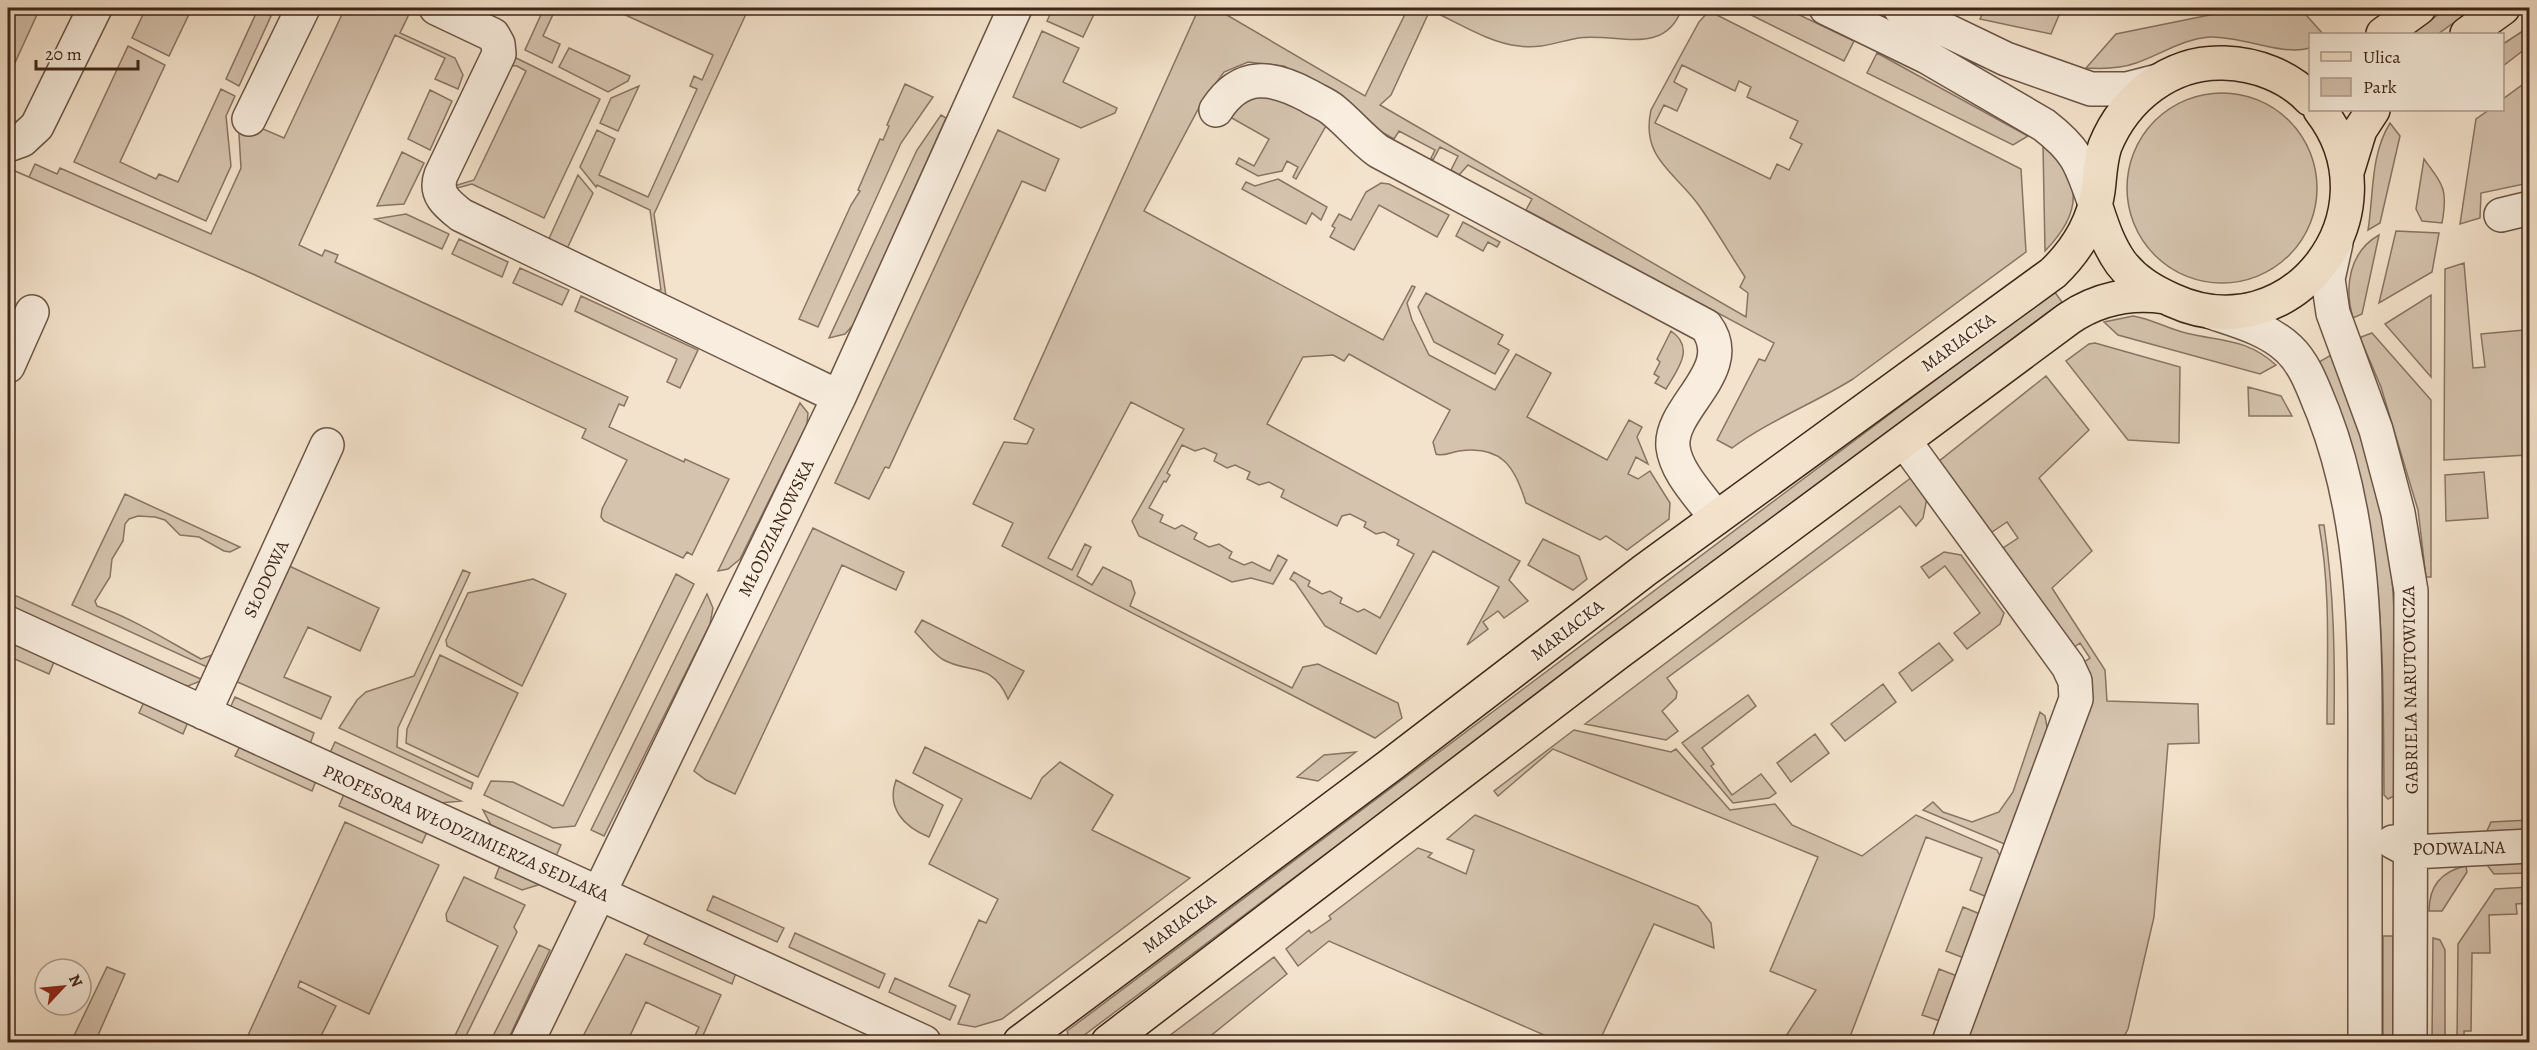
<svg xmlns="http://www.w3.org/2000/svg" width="2537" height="1050" viewBox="0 0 2537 1050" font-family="Alegreya,serif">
<rect width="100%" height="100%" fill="#f4e3cc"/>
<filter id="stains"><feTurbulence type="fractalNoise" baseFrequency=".00333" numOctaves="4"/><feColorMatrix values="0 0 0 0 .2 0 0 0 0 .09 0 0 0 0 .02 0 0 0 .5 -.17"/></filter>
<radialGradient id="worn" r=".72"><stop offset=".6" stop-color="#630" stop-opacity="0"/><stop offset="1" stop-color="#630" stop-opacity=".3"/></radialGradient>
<path fill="#d5c3ae" stroke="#897464" stroke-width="1.5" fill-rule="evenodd" d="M 8,8 L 40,8 L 8,78 Z
M 146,8 L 192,8 L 169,56 L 132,38 Z
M 345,8 L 412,8 L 400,33 L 455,58 L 463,75 L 458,89 L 435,79 L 445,58 L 395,35 L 299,245 L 322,256 L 325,250 L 338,255 L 335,262 L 628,397 L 624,406 L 619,404 L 609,427 L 684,462 L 685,459 L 729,479 L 692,555 L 687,552 L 683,558 L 604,521 L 601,517 L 602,509 L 627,460 L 582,438 L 586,429 L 255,275 L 8,168 L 29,177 L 35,164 L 57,174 L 60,168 L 211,234 L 241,168 L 238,118 L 284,138 Z
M 544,8 L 556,8 L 543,36 L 560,44 L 552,63 L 525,50 Z
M 610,8 L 731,8 L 746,14 L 654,214 L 666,296 L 644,290 L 661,290 L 650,210 L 597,185 L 596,187 L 580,167 L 597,130 L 615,139 L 599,175 L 648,197 L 697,89 L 690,86 L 694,76 L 702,80 L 713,55 Z
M 1053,8 L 1097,8 L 1083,37 L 1047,21 Z
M 1199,8 L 1215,8 L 1365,96 L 1408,8 L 1682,8 C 1665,58 1614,32 1578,38 C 1557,42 1541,49 1519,46 C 1489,43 1457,22 1430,10 L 1391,95 L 1380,105 L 1746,317 L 1748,293 L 1740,287 L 1745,277 C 1730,254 1716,230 1700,207 C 1677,173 1640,159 1651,110 L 1699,22 L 1709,11 L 2021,169 L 2026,252 L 1853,379 C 1813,404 1770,420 1732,448 L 1717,440 L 1759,359 L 1765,361 L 1774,343 L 1526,210 L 1532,199 L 1468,165 L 1459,175 L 1451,170 L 1458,156 L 1440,147 L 1433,160 L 1431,158 L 1435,150 L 1399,131 L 1394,139 L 1378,130 L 1345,99 L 1284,66 L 1248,62 L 1224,72 L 1202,102 L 1144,211 L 1383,340 L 1412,286 L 1415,287 L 1407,303 L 1412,320 L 1429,355 L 1495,390 L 1516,354 L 1551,373 L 1527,417 L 1607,460 L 1629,420 L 1642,427 L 1637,437 L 1648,464 L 1636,457 L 1628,474 L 1638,479 L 1650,471 L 1670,503 L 1669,519 L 1627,550 L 1606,536 L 1600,540 L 1526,503 C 1515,467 1502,445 1459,451 C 1451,452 1443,457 1436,454 L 1433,442 L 1450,410 L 1349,354 L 1344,361 L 1333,355 L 1303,357 L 1267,424 L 1520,561 L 1509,580 L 1528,601 L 1504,618 L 1498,611 L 1483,622 L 1488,629 L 1467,645 L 1499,587 L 1433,551 L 1376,654 L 1325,626 L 1295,582 L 1290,579 L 1294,572 L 1310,581 L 1308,586 L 1322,594 L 1330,591 L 1342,598 L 1340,603 L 1358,612 L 1364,609 L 1380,618 L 1414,554 L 1397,545 L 1399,540 L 1384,532 L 1376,534 L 1364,527 L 1366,522 L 1350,514 L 1342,516 L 1337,526 L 1281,497 L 1284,490 L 1269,482 L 1259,485 L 1247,479 L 1250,472 L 1235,465 L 1227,468 L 1214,461 L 1217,454 L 1204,448 L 1195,451 L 1182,445 L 1167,473 L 1170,475 L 1166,482 L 1164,481 L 1149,508 L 1163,515 L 1160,522 L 1175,529 L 1182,525 L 1197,533 L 1194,539 L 1209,547 L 1219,544 L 1232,552 L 1229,558 L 1244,565 L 1252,562 L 1270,571 L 1278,555 L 1287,560 L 1273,584 L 1251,578 L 1232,582 L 1139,536 L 1132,521 L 1184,429 L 1131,402 L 1048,558 L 1072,570 L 1085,544 L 1091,547 L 1077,576 L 1092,585 L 1103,567 L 1131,581 L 1135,593 L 1130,606 L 1292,688 L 1303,667 L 1318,664 L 1398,703 L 1402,718 L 1375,738 L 1002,546 L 1013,523 L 973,504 L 1004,442 L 1027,444 L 1034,429 L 1014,419 ZM 1682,65 L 1735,91 L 1739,81 L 1751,87 L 1747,97 L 1798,121 L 1790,138 L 1802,144 L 1789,170 L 1777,164 L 1770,179 L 1655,123 L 1664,105 L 1677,111 L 1687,89 L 1674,82 Z
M 1737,8 L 1785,8 L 1854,41 L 1844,61 Z
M 1985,8 L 2062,8 L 2051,34 L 1980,19 Z
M 2244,8 L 2300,8 L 2323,34 L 2310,34 L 2310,48 C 2280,56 2243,36 2210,37 C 2182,39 2162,54 2136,63 C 2120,69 2103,69 2086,68 L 2116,34 Z
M 2447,8 L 2474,8 L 2438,34 L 2412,34 Z
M 258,9 L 271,16 L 239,86 L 226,79 Z
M 2529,27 L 2529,46 L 2503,66 L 2503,44 Z
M 1042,31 L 1079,48 L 1063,82 L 1117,108 L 1115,113 L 1081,128 L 1013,97 Z
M 128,46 L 165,65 L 120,162 L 156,179 L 159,174 L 178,182 L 221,89 L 235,96 L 226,116 L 231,166 L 206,221 L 74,162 Z
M 569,48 L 630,76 L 628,81 L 608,92 L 559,67 Z
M 1877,53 L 2028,136 L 2013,145 L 1867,73 Z
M 512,56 L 600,99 L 544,218 L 472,184 L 457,188 L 458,202 L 454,186 L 474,180 L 526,71 L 517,66 L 500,65 Z
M 2529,80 L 2529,183 L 2481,193 L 2480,218 L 2460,224 L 2476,119 L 2489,110 L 2502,110 L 2503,99 Z
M 905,84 L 933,97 L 901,143 L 818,327 L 799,319 L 851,205 L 860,191 L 858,190 L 880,139 L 883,140 L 889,126 L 887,125 Z
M 639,86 L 618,131 L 600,123 L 611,98 Z
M 430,90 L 452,101 L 430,150 L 408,139 Z
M 1258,92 L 1274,96 L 1327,124 L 1296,179 L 1293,177 L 1298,167 L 1287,161 L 1282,171 L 1258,176 L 1236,164 L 1239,158 L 1254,166 L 1269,139 L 1230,117 L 1241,101 Z
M2127 188a95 95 0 1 1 190 0a95 95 0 1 1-190 0Z
M 941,115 L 946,118 L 854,324 L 845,334 L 829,338 L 917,150 Z
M 2390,123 L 2400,136 L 2380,223 L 2368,230 C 2374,193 2370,156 2390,123 Z
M 998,130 L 1059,159 L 1045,191 L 1022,181 L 889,468 L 885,467 L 869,499 L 835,483 Z
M 2043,146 C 2085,181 2081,214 2045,251 Z
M 402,152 L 424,163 L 404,204 L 377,206 Z
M 2424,159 C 2444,186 2448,190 2442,223 L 2422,221 L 2416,209 Z
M 578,175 L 593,193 L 565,253 L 546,245 Z
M 1278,179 L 1327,207 L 1321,220 L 1312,213 L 1306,224 L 1242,189 L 1246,182 L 1255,186 Z
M 1381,183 L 1389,184 L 1449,215 L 1437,237 L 1379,205 L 1354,250 L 1330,237 L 1335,228 L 1332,226 L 1339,214 L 1351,220 L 1366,192 Z
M 406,214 L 449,234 L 442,249 L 375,219 Z
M 1463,222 L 1500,242 L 1497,247 L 1488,242 L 1483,251 L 1456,236 Z
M 2396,231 L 2439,233 L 2432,272 L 2379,303 Z
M 2379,235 L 2362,314 L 2353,318 C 2344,287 2349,252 2379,235 Z
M 459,239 L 508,262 L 502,277 L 452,254 Z
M 2464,263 L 2473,368 L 2485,367 L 2481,334 L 2524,330 C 2528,370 2537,416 2527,455 L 2444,460 L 2445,269 Z
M 520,268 L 569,290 L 562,305 L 513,283 Z
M 2054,291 L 2062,302 L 1075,1042 L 1073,1040 L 1057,1042 L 1068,1034 L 1067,1031 Z
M 1426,293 L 1503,335 L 1498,344 L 1509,350 L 1495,374 L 1434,342 L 1418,307 Z
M 2431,295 L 2431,377 L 2385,324 Z
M 581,296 L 698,350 L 680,388 L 667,382 L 677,359 L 575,311 Z
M 2133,316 C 2152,319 2168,329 2186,333 C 2222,342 2246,338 2276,365 L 2260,374 L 2118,335 L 2104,322 Z
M 1671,331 C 1696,348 1677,370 1666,389 L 1655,383 L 1659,377 L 1654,374 L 1660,362 L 1657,359 Z
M 2372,333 L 2431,400 L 2431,577 L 2426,577 L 2418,510 L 2381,387 L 2361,340 L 2361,337 Z
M 2095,343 L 2180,367 L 2179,443 L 2128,440 L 2066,361 L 2089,344 Z
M 2331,355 C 2362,435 2391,523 2394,610 C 2396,672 2394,734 2394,796 L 2388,799 L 2384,795 C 2383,646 2386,500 2319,362 Z
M 2046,376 L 2089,430 L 2039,478 L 2092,551 L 2052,588 L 2105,670 L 2107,701 L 2198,704 L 2199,743 L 2168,744 L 2154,917 L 2128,1029 L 2121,1042 L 1964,1042 L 2084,662 L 2090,658 L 2080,643 L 2073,648 L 2000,550 L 2018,538 L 2007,522 L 1989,534 L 1938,462 Z
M 2248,387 L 2281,396 L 2292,416 L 2249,416 Z
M 800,403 L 808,413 L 807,424 L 740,559 L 728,569 L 718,571 Z
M 2484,472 L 2488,518 L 2446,521 L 2445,475 Z
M 1912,477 L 1927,498 L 1923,518 L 1916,526 L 1900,506 L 1667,678 L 1677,692 L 1676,698 L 1662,711 L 1678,731 L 1666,740 L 1585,724 Z
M 125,494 L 240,547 L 230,552 L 224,551 L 199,537 L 180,535 L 165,520 L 155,517 L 138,516 L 129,519 L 125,524 L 123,541 L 112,559 L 110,577 L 95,601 L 97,606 C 134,619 166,640 201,659 L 212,655 L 207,667 L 72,605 Z
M 2319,525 L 2324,525 C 2334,591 2335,657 2334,724 L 2327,724 C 2327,657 2331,591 2319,525 Z
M 813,528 L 904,572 L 896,590 L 842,565 L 735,794 L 706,780 L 694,771 Z
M 1543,539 L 1579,556 L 1587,579 L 1573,590 L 1528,565 Z
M 1944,552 L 1961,555 L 2004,613 L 2000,624 L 1967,649 L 1954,633 L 1980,613 L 1945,566 L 1929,578 L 1921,567 Z
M 285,564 L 379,608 L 360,651 L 308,627 L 284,677 L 331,697 L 321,719 L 233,680 Z
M 463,570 L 470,573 L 398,728 L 397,747 L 473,783 L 471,789 L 339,728 L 357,700 L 366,692 L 414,676 Z
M 676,574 L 694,584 L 575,826 L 553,828 L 484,795 L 491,781 L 513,782 L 563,806 Z
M 533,579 L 566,594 L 522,686 L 447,646 L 446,640 L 468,593 Z
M 12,594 L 203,680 L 188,686 L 176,683 L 8,606 Z
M 707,594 L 713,608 L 710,624 L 604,836 L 591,830 Z
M 922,620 L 1024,671 L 1008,699 C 991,660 969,675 942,659 C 932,652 924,641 915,632 Z
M 8,640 L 54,662 L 49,674 L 8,656 Z
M 1939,643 L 1953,660 L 1912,691 L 1899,673 Z
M 440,655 L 518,693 L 478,777 L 406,743 L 407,729 Z
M 1883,684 L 1896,702 L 1845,741 L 1831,724 Z
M 1748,695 L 1756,706 L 1702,748 L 1714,764 L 1711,766 L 1732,795 L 1761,774 L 1776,793 L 1769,798 L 1733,803 L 1682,743 Z
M 235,697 L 314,733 L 310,744 L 235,710 L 231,706 Z
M 144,702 L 188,722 L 183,734 L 139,713 Z
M 2040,712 L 2045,716 L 2048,732 L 2007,845 L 1923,810 L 1933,802 L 1943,812 L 1972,822 L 1999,812 L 2013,792 Z
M 1574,730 L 1671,752 L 1676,749 L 1730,810 L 1775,804 L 1792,825 L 1862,856 L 1916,815 L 1997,850 L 2001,858 L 1987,897 L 1970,890 L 1982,858 L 1926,837 L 1848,1042 L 1782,1042 L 1816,990 L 1770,971 L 1818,857 L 1553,749 L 1498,796 L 1494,791 Z
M 1815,734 L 1829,753 L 1791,782 L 1777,763 Z
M 335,742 L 461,801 L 440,803 L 330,753 Z
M 240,746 L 316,781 L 312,791 L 235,756 Z
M 925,747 L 1031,799 L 1042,778 L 1060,762 L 1113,795 L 1092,830 L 1190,878 L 1002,1019 L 975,1027 L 958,1024 L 970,995 L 949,986 L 979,920 L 986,923 L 998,899 L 929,864 L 962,799 L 913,773 Z
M 1356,752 L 1318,781 L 1297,777 L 1324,755 Z
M 896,780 L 943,805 L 929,837 C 904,827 886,808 896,780 Z
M 344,794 L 427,832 L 422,843 L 339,806 Z
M 483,810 L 561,845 L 556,856 L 491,825 Z
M 1475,815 L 1698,906 L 1711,923 L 1714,948 L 1654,924 L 1599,1042 L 1560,1042 L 1329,941 L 1298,966 L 1286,949 L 1309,930 L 1311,933 L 1331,919 L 1329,916 L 1418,848 L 1432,853 L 1428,857 L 1466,874 L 1474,850 L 1447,839 Z
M 2529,820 L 2529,830 L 2486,833 L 2491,822 Z
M 345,822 L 439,865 L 369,1014 L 300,981 L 298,987 L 336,1006 L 318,1042 L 245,1042 Z
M 2529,862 L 2529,873 L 2494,874 L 2487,865 Z
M 500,865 L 541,884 L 522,890 L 495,878 Z
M 2466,866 L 2467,872 L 2442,911 L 2429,911 C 2429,886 2442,871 2466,866 Z
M 464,877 L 525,905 L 514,927 L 517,932 L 463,1042 L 452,1042 L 498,946 L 447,921 L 446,914 Z
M 2529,887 L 2529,903 L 2516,904 L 2517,914 L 2489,915 L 2490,953 L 2472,953 L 2471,1031 L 2464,1031 L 2464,1042 L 2457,1042 L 2458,944 L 2495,889 Z
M 713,896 L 784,928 L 777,942 L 707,910 Z
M 1963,907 L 1980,914 L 1964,958 L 1946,951 Z
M 651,931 L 737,970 L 732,984 L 644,944 Z
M 795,933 L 885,974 L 879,988 L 789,947 Z
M 2383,936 L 2393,936 L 2393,1042 L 2383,1042 Z
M 2433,938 L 2440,940 L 2445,950 L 2445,1042 L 2432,1042 Z
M 539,945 L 550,950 L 507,1042 L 490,1042 Z
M 626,954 L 721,995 L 700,1042 L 692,1042 L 699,1027 L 646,1002 L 627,1042 L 580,1042 Z
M 1274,957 L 1287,974 L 1203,1042 L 1161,1042 Z
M 107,967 L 125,974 L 95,1042 L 71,1042 Z
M 1939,969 L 1957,976 L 1940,1021 L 1922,1015 Z
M 895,978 L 956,1006 L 950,1020 L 889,992 Z"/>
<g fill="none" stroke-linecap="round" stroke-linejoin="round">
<defs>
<path id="minor" d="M 436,8 L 493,35 L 498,44 L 499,54 L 441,175 C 434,194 447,204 461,215 L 839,397
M 1826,8 L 1927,57 L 2044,125 C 2079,152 2081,165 2095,204
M 1900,8 L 2006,59 L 2091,89 L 2127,89 L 2158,81
M 1216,110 C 1241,71 1272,76 1309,96 C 1317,101 1326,104 1333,110 C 1349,123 1361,138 1378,151 L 1706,326 C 1739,370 1669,407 1673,447 C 1676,473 1702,498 1716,518
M 249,119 L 303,8
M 8,145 L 22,140 L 37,126 L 95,8
M 2501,215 L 2530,208
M 2336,243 L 2328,279 L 2333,313 L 2376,430 L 2398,513 L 2411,591 L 2410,1042
M 2211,312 C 2238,321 2268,329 2289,349 C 2306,365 2314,391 2323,412 C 2373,541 2364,680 2365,816 C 2365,891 2365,967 2365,1042
M 8,366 L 32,312
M 1905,442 L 2068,666 L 2075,681 L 2076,699 L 1949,1042
M 8,623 L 924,1042
M 204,713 L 327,445
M 2393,842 L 2412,852 L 2530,846
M 527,1042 L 839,397 L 1015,8"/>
<path id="major" d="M 2383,34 L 2419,8
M 2467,34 L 2503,8
M 2348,169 L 2360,130 L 2373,110
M 2095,204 C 2102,225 2108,245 2121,263 C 2135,281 2152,291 2172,300 C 2291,355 2400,213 2320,110
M 1020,1042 L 1392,764 L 1645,570 L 2053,273 C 2077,250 2093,224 2098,191 C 2100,176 2100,161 2105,146 C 2125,97 2171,61 2224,63 C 2256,64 2288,76 2310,99
M 1108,1042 L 1615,655 L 2068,319 C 2097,299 2131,292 2165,297"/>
</defs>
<use href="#minor" stroke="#6b5546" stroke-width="36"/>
<use href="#major" stroke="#3d2619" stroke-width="36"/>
<use href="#minor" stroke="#f8edde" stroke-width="33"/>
<use href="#major" stroke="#f4e3cc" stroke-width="33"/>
</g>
<g text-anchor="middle" stroke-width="4.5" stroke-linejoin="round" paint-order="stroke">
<g font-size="18" fill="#3d2619" stroke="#f8edde">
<text transform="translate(1958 342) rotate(-36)" y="6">MARIACKA</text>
<text transform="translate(776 528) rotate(-64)" y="6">MŁODZIANOWSKA</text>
<text transform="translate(266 579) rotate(-65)" y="6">SŁODOWA</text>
<text transform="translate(1567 630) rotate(-38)" y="6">MARIACKA</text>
<text transform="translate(2410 690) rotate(-91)" y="6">GABRIELA NARUTOWICZA</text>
<text transform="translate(466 833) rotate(24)" y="6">PROFESORA WŁODZIMIERZA SEDLAKA</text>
<text transform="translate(2459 848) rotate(-1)" y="6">PODWALNA</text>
<text transform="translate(1179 923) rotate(-37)" y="6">MARIACKA</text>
</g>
</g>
<rect width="2537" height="1050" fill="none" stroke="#f4e3cc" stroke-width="30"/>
<rect x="9" y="9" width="2519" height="1032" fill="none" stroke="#3d2619" stroke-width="3"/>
<rect x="15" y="15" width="2507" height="1020" fill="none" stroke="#3d2619" stroke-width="1.5"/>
<rect x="2309" y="33" width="195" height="78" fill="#f8edde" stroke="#ad9d8f" stroke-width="1.5"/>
<rect x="2321" y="52" width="30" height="9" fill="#f4e3cc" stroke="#ad9d8f" stroke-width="1.5"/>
<text x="2363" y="63" font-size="18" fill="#3d2619">Ulica</text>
<rect x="2321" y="78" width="30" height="18" fill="#d5c3ae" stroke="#ad9d8f" stroke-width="1.5"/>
<text x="2363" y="93" font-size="18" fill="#3d2619">Park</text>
<g transform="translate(63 987) rotate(64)"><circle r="28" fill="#f8edde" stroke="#ad9d8f" stroke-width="1.5"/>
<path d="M0-4.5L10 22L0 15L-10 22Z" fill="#8f2418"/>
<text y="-9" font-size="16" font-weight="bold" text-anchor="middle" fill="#3d2619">N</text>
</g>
<path d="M36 60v9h102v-9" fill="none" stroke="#3d2619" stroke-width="3"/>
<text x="45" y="60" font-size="18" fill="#3d2619" stroke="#f8edde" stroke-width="4.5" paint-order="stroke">20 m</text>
<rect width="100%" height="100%" filter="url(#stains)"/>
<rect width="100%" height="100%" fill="url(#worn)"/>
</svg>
